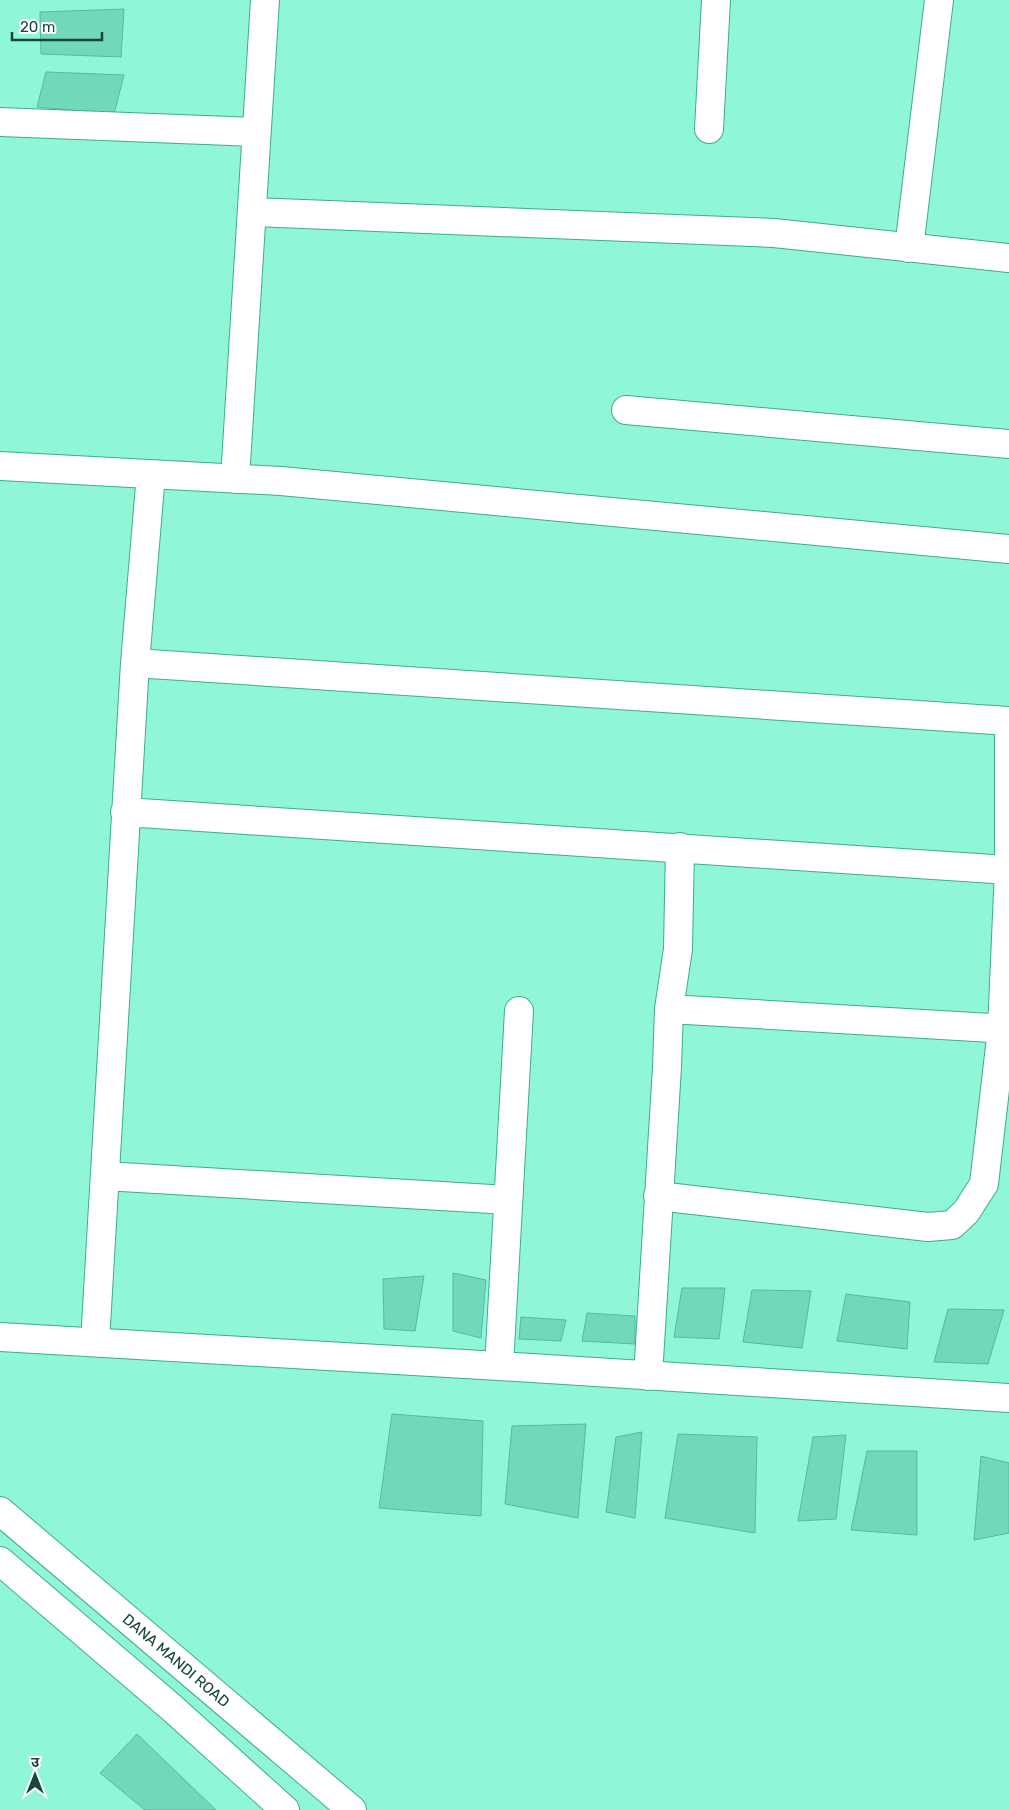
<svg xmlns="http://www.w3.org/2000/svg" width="1009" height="1810" viewBox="0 0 1009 1810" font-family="Rubik,'Noto Sans Devanagari',sans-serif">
<rect width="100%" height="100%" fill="#8ff6d8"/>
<path fill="#71d8bb" stroke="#53bca0" d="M 124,9 L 121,57 L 41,54 L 40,12 Z
M 46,72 L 124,75 L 114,114 L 37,107 Z
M 453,1273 L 486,1280 L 481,1338 L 453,1331 Z
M 424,1276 L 415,1331 L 384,1329 L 383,1279 Z
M 682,1288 L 725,1288 L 719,1339 L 674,1337 Z
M 752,1290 L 811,1291 L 802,1348 L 743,1342 Z
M 846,1294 L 910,1302 L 907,1349 L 837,1341 Z
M 948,1309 L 1004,1310 L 988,1364 L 934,1362 Z
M 587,1313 L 635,1316 L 635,1344 L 582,1341 Z
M 521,1317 L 566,1320 L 561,1341 L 519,1339 Z
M 392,1414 L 483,1421 L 481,1516 L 379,1508 Z
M 586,1424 L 578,1518 L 505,1504 L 512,1426 Z
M 642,1432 L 635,1518 L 606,1512 L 616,1437 Z
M 678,1434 L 757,1437 L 755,1533 L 665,1518 Z
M 846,1435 L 836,1519 L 798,1521 L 813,1437 Z
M 867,1451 L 917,1451 L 917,1535 L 851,1530 Z
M 981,1456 L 1009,1463 L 1009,1533 L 974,1540 Z
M 137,1734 L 216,1810 L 145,1810 L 100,1773 Z"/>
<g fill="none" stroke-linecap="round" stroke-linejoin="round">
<defs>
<path id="minor" d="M 0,122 L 256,132
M 709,129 L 716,0
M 252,212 L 774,233 L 1009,258
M 909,248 L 939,0
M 626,410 L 1009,444
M 0,466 L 281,481 L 1009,549
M 151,474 L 135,663 L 1009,721 L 1009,870 L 1002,1029 L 984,1184 L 966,1212 L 952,1225 L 928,1227 L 658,1196
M 235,479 L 265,0
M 125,812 L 1009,870
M 669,1009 L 1009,1029
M 105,1176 L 508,1200
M 0,1337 L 499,1366 L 1009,1398
M 95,1342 L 135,663
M 499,1366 L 519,1011
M 648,1376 L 667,1067 L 669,1009 L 678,949 L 680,847"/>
<g id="tertiary">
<path id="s1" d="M 0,1511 L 352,1810"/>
<path d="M 0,1561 L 172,1708 L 285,1810"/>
</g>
</defs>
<use href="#minor" stroke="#40ab90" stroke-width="30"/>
<use href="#tertiary" stroke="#40ab90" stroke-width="30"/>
<use href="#minor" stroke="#fff" stroke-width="28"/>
<use href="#tertiary" stroke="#fff" stroke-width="28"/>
</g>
<g text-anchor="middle" stroke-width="4.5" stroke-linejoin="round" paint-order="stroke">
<g font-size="15" fill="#19463a" stroke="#fff">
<text dy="5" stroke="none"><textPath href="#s1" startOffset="231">DANA MANDI ROAD</textPath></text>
</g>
</g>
<g transform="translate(35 1775)" stroke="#ffffff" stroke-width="4" paint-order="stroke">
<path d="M0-4L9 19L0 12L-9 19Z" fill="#19463a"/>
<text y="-8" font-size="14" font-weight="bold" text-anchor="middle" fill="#19463a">उ</text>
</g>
<path d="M12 32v8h90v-8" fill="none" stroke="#19463a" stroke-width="2.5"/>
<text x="20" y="32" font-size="15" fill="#19463a" stroke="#ffffff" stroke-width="4" paint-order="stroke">20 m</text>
</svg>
